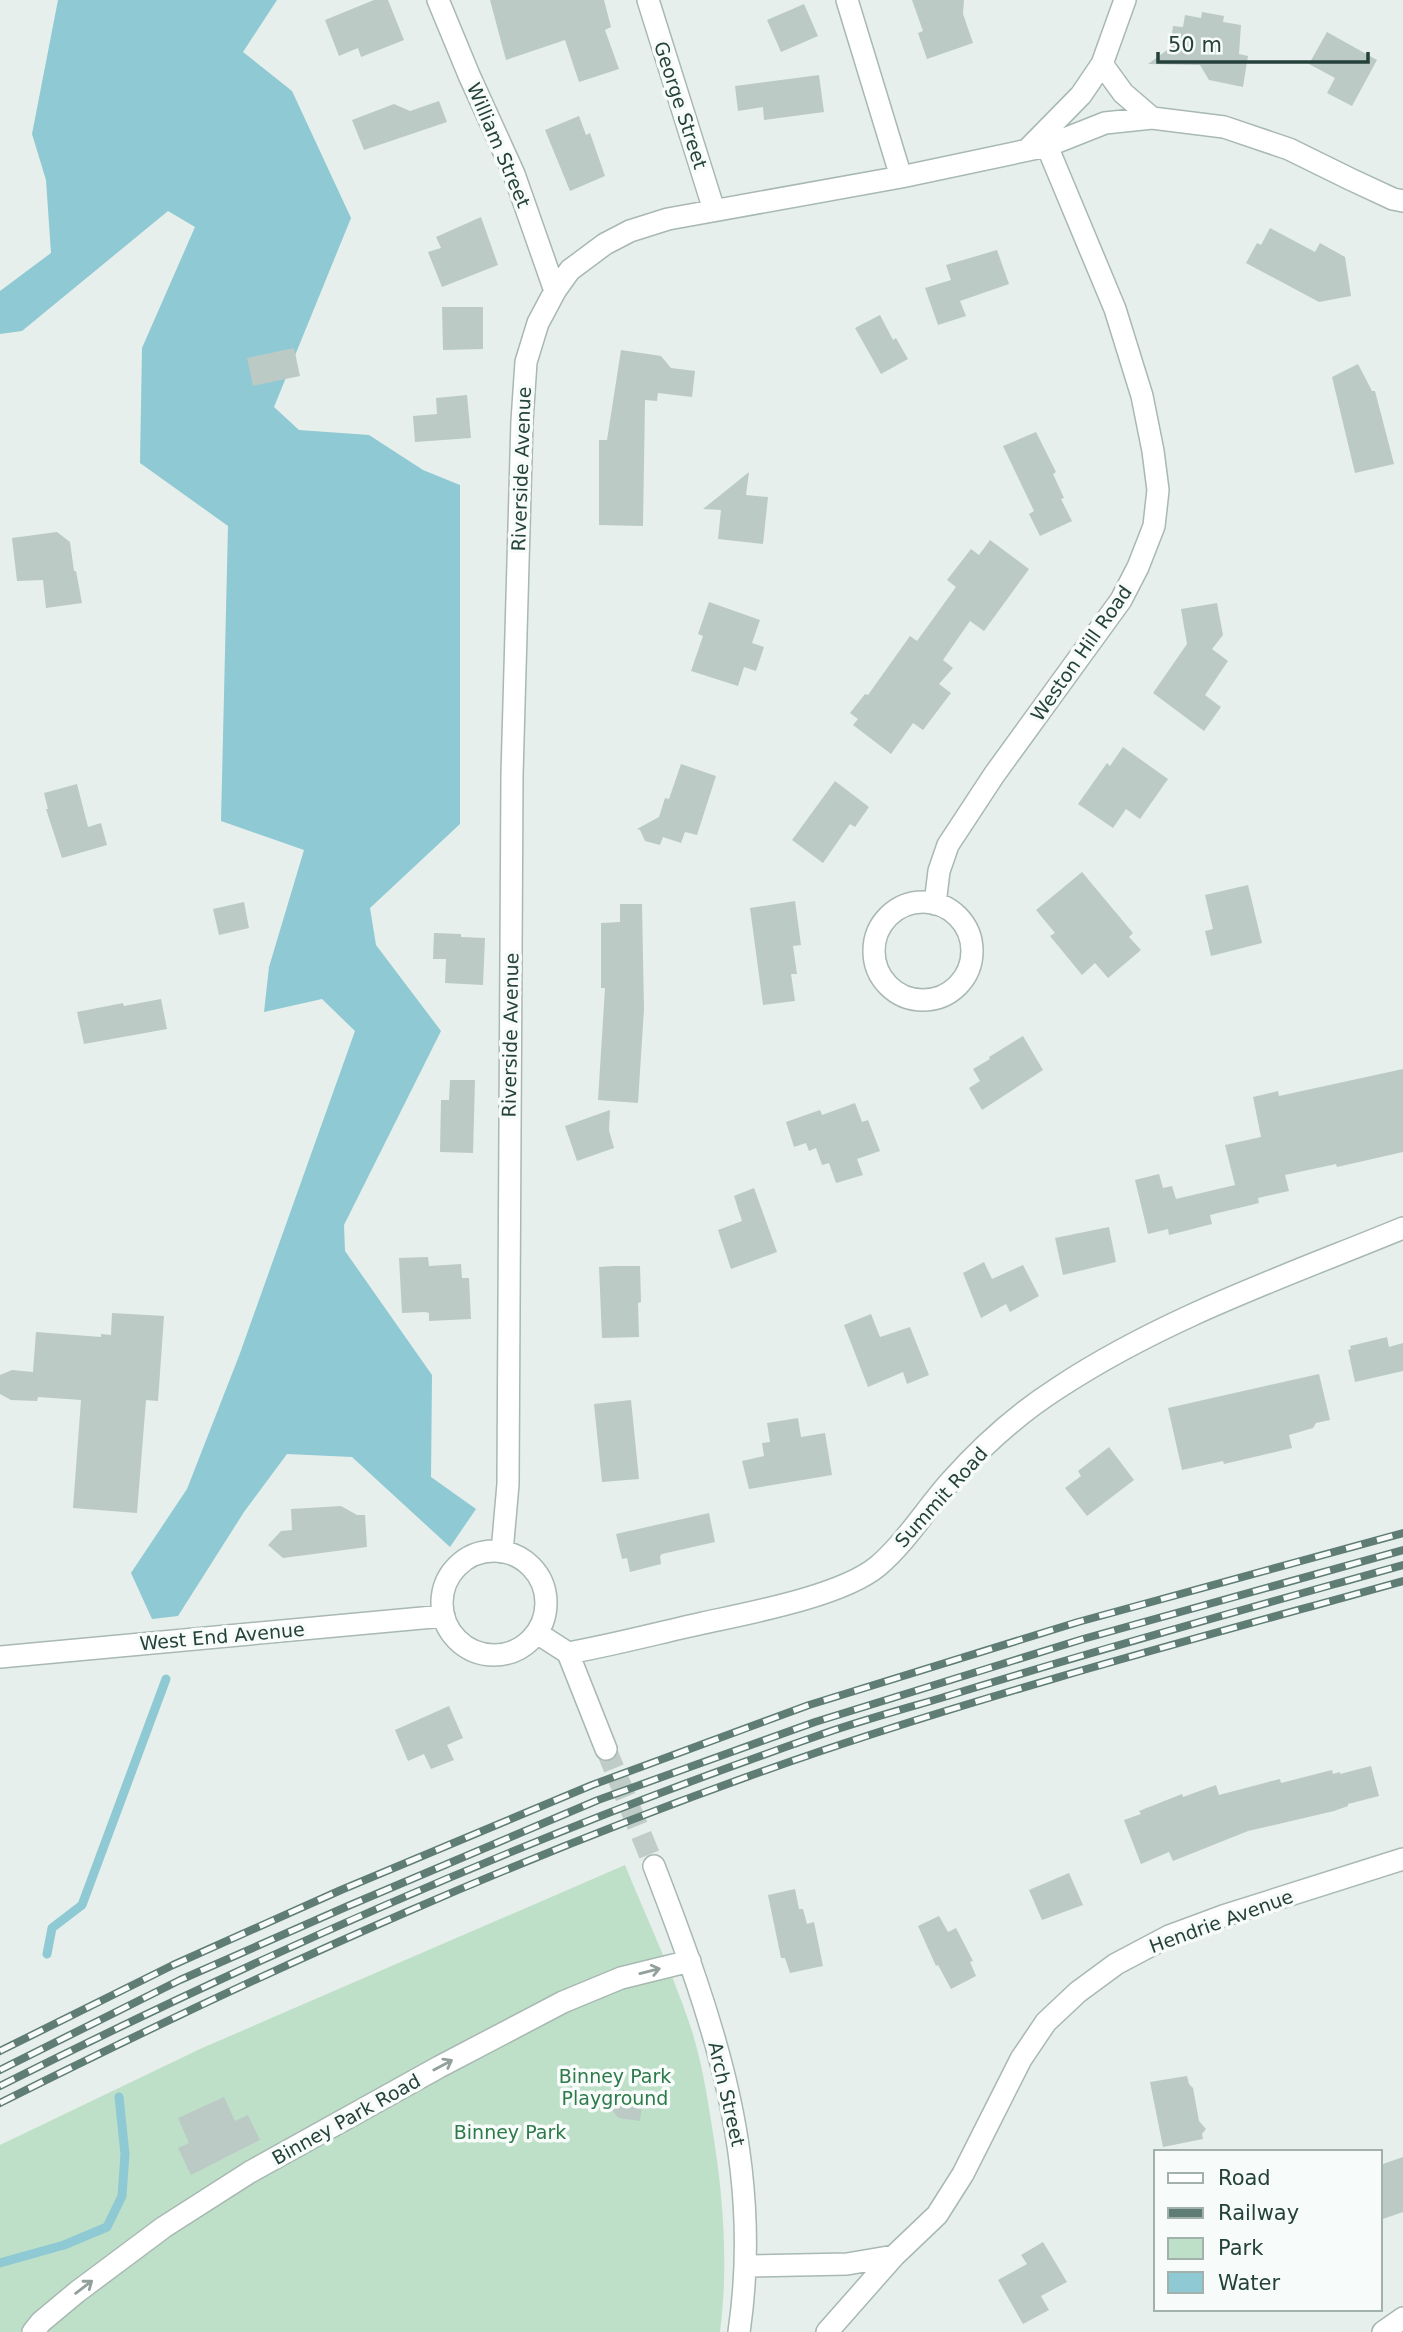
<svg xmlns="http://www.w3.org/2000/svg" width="1403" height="2332" viewBox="0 0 1403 2332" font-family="'DejaVu Sans',sans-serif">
<rect width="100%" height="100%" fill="#e6efeb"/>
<path fill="#bfe0c8" d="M 625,1865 C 646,1917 671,1969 689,2022 C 700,2054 706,2088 711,2121 C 723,2191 729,2261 720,2332 L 0,2332 L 0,2145 L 200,2049 Z"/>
<path fill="#8ec9d4" d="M 58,0 L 277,0 L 243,52 L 292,91 L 351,218 L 274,407 L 299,430 L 369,435 L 423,470 L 460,485 L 460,824 L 370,908 L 376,945 L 441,1031 L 344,1225 L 345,1251 L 432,1375 L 431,1477 L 476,1509 L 450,1547 L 352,1457 L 287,1454 L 244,1512 L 178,1616 L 152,1619 L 131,1573 L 187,1489 L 239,1356 L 355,1031 L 322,999 L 264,1012 L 269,967 L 304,850 L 221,821 L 228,526 L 140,463 L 142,348 L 195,227 L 168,211 L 22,331 L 0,334 L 0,291 L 51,253 L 46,180 L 32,134 Z"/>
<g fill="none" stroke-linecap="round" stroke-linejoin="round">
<path stroke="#8ec9d4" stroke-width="9" d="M 47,1954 L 52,1928 L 82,1905 L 166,1679
M 0,2263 L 64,2245 L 107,2227 L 122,2196 L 125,2154 L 119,2097"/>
</g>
<path fill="#bbcac4" d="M 374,0 L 388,0 L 404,40 L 361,57 L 358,48 L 339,56 L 325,20 Z
M 490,0 L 604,0 L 611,27 L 605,30 L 619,69 L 579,82 L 565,40 L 506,60 Z
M 912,0 L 964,0 L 963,14 L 973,43 L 927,59 L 918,33 L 923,31 Z
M 804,4 L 818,36 L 781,52 L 767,20 Z
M 1202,12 L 1224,16 L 1223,22 L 1241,25 L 1239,54 L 1248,56 L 1243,87 L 1209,80 L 1200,65 L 1148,64 L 1170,48 L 1173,26 L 1183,27 L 1185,15 L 1201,18 Z
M 1327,32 L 1377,60 L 1352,106 L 1327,93 L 1335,78 L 1309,64 Z
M 819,75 L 824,112 L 764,120 L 763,107 L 738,111 L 735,86 Z
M 439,101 L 447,122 L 364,150 L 352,120 L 394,104 L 410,111 Z
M 579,116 L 586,135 L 590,133 L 605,176 L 570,191 L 545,130 Z
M 481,217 L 498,265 L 442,287 L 428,252 L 441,248 L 436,237 Z
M 1270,228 L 1315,252 L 1320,243 L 1345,257 L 1351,296 L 1319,302 L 1246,263 L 1257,243 L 1261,245 Z
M 997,250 L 1009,284 L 960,301 L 966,316 L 938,325 L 925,288 L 951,280 L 946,265 Z
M 442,307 L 483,307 L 483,349 L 443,350 Z
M 880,315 L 893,340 L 896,338 L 908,359 L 881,374 L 855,328 Z
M 294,348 L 300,376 L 253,386 L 247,358 Z
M 621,350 L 661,356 L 671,368 L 695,371 L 692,397 L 658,393 L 657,401 L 645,400 L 643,526 L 599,525 L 599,440 L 607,440 Z
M 1358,364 L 1372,391 L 1375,391 L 1394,464 L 1355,473 L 1332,377 Z
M 467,395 L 471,438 L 415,442 L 413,416 L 437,414 L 436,398 Z
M 1036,432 L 1056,472 L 1053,474 L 1064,498 L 1061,499 L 1072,521 L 1040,536 L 1029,514 L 1034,511 L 1003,446 Z
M 749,472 L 746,495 L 768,497 L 763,544 L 718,539 L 721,510 L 703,509 Z
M 57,532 L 70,542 L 74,571 L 76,571 L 82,603 L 46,608 L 43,580 L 17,581 L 12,538 Z
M 990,540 L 1029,569 L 984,631 L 970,621 L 943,660 L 953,668 L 939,684 L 951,693 L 923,730 L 913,723 L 891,754 L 853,725 L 858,719 L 850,713 L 865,694 L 868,695 L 910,636 L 917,641 L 956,587 L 947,580 L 971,549 L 979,555 Z
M 709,602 L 760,620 L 752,643 L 764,647 L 756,671 L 744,667 L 738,686 L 691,671 L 703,636 L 698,634 Z
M 1217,603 L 1223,635 L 1212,649 L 1228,661 L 1205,695 L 1221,707 L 1204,731 L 1153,693 L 1187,644 L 1181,609 Z
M 1123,747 L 1168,779 L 1140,819 L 1126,809 L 1113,828 L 1078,804 L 1107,763 L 1110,766 Z
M 681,764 L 716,776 L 697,835 L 685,832 L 681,843 L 663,837 L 660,845 L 645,841 L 640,830 L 637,829 L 659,817 L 665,798 L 669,799 Z
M 835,781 L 869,807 L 855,827 L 850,824 L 823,863 L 792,840 Z
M 77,784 L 88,827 L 101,823 L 107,845 L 62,858 L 46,809 L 48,809 L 44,793 Z
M 1082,872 L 1133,933 L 1129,937 L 1141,950 L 1108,978 L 1095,963 L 1082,975 L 1050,936 L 1055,933 L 1036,910 Z
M 1248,885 L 1262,943 L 1211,956 L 1205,931 L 1213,929 L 1205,895 Z
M 795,901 L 801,945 L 793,946 L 797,974 L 791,974 L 795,1001 L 763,1005 L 750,908 Z
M 244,902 L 249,928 L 219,935 L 213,909 Z
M 620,904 L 642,904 L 644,1009 L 638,1103 L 598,1100 L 605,988 L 601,988 L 601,923 L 620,922 Z
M 434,933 L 461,934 L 461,937 L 485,938 L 483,985 L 445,983 L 446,959 L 433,959 Z
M 161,999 L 167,1029 L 84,1044 L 77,1012 L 123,1003 L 124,1006 Z
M 1023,1036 L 1043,1070 L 982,1110 L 969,1088 L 980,1081 L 973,1069 L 990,1059 L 989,1057 Z
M 1403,1069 L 1403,1152 L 1337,1167 L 1336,1164 L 1285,1175 L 1289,1191 L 1258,1198 L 1259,1203 L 1210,1215 L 1212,1224 L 1169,1235 L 1168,1229 L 1148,1234 L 1135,1180 L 1159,1174 L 1163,1188 L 1172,1186 L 1176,1199 L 1235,1185 L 1225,1145 L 1261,1137 L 1253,1097 L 1278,1091 L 1279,1096 Z
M 450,1080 L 475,1080 L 473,1153 L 440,1152 L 441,1100 L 449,1100 Z
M 855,1103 L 862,1122 L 868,1120 L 880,1151 L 857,1159 L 863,1175 L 836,1183 L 829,1163 L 822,1165 L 816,1148 L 809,1151 L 806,1143 L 794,1147 L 786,1122 L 820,1110 L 822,1115 Z
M 610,1110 L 609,1130 L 614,1148 L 577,1161 L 565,1126 Z
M 754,1188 L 777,1252 L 731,1269 L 718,1230 L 742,1221 L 734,1196 Z
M 1109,1227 L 1116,1262 L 1063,1275 L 1055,1238 Z
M 428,1257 L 429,1266 L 461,1264 L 462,1278 L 469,1278 L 471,1319 L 429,1321 L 429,1313 L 425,1312 L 402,1313 L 399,1258 Z
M 984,1262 L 992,1279 L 1023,1265 L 1039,1296 L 1010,1312 L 1006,1304 L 981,1318 L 963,1273 Z
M 614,1266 L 640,1266 L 641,1302 L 638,1303 L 639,1337 L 602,1338 L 599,1267 Z
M 112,1313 L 164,1316 L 158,1401 L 146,1400 L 137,1513 L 73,1508 L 81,1400 L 38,1397 L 37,1401 L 11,1400 L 0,1394 L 0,1375 L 12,1370 L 33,1372 L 36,1332 L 101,1337 L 101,1334 L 111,1335 Z
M 871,1314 L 880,1337 L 910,1327 L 929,1375 L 907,1384 L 903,1372 L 868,1387 L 844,1325 Z
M 1387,1337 L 1389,1347 L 1403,1343 L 1403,1371 L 1355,1382 L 1348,1350 L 1351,1349 L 1350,1346 Z
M 1319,1374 L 1330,1420 L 1316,1423 L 1313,1428 L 1289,1435 L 1292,1448 L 1224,1464 L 1223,1461 L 1182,1470 L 1168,1408 Z
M 631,1400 L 639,1479 L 602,1482 L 594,1404 Z
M 798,1418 L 801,1437 L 825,1433 L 832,1475 L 749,1489 L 742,1461 L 764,1456 L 762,1443 L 770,1442 L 767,1423 Z
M 1109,1447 L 1134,1480 L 1087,1516 L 1065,1488 L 1081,1476 L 1078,1471 Z
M 341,1506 L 357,1515 L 365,1515 L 367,1547 L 283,1558 L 268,1545 L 281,1531 L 292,1530 L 291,1509 Z
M 709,1513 L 715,1542 L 662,1554 L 660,1556 L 661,1564 L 630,1572 L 627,1558 L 622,1559 L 616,1534 Z
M 449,1706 L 463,1738 L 447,1745 L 454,1760 L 431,1769 L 424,1754 L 408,1761 L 395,1730 Z
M 1371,1766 L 1379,1796 L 1348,1804 L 1348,1806 L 1334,1811 L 1248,1831 L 1173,1861 L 1169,1852 L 1141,1864 L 1124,1820 L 1141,1814 L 1139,1811 L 1182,1794 L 1183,1797 L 1216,1785 L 1219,1795 L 1280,1779 L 1281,1783 L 1332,1770 L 1333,1774 L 1340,1772 L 1340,1774 Z
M 1069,1873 L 1083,1905 L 1042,1920 L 1029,1890 Z
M 795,1889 L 799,1909 L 803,1909 L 807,1924 L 814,1922 L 823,1966 L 790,1973 L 785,1958 L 781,1958 L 768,1895 Z
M 939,1916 L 948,1932 L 956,1928 L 973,1961 L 970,1962 L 976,1976 L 951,1989 L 938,1965 L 936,1966 L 918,1926 Z
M 1187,2076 L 1189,2084 L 1193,2088 L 1199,2121 L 1206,2129 L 1202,2134 L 1203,2139 L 1163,2147 L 1150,2082 Z
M 616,2089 L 637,2092 L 643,2099 L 640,2121 L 618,2118 L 613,2111 Z
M 224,2097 L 235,2121 L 248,2115 L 260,2140 L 191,2175 L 178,2148 L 189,2143 L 178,2118 Z
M 1403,2157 L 1403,2212 L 1380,2220 L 1380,2165 Z
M 1043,2242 L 1067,2282 L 1041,2296 L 1049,2310 L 1023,2324 L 998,2280 L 1027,2264 L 1021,2255 Z"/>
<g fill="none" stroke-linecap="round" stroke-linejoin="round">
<path stroke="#bfccc8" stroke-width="21" stroke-dasharray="21 10" stroke-linecap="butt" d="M 606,1749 L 654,1866"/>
<defs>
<path id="minor" d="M 438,0 L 469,75 L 514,174 L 555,291
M 648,0 L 714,210
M 847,0 L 901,177
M 1102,64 L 1123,93 L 1152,118
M 1027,150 L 1081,95 L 1102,64 L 1125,0
M874 951a49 49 0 1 1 98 0a49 49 0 1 1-98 0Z
M 935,904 L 939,871 L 948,845 L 994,775 L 1121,600 L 1138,567 L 1154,526 L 1158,490 L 1153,451 L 1142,396 L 1115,309 L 1047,146
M442 1603a52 52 0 1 1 104 0a52 52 0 1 1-104 0Z
M 502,1552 L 508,1484 L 512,775 L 522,421 L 526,362 L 538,323 L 555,291 L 570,270 L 605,244 L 630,231 L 668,219 L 901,177 L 1047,146 L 1105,123 L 1152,118 L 1224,127 L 1289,149 L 1350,179 L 1393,199 L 1403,201
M 537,1633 L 568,1653 L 606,1749
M 568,1653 C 613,1645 658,1633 703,1623 C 749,1613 842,1596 878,1566 C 906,1542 926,1509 950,1482 C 981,1447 1019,1413 1058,1388 C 1164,1318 1286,1276 1403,1228
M 0,1657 L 444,1616
M 654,1866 C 714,2022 764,2162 739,2332
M 746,2266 L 847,2264 L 894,2256
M 33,2332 L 41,2322 L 77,2292 L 164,2227 L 250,2172 L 439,2067 L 563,2002 L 621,1978 L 690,1961
M 827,2332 L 894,2256 L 937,2215 L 963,2174 L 1021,2059 L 1046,2022 L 1078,1992 L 1116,1964 L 1169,1936 L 1223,1916 L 1403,1859
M 1383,2332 L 1403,2318"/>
</defs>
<use href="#minor" stroke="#a8b8b2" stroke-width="24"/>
<use href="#minor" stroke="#fff" stroke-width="21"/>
<defs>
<path id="rail" d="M 0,2051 L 173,1965 L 341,1890 L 592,1785 L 809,1705 L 1078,1622 L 1403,1533
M 0,2070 L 180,1980 L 348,1906 L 598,1800 L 815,1722 L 1083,1639 L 1403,1550
M 0,2086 C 265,1953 537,1833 817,1736 C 862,1720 908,1708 954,1694 C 1103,1648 1253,1607 1403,1565
M 0,2103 C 267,1969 541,1846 824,1750 C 1015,1686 1209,1635 1403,1581"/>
</defs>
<use href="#rail" stroke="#5f7d75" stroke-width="8"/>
<use href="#rail" stroke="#f7fbf9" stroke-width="5" stroke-dasharray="16" stroke-linecap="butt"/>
</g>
<defs><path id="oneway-shaft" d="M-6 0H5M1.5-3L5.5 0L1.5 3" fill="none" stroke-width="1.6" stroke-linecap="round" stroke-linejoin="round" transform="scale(1.75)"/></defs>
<g stroke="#92a09c">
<use href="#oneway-shaft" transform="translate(650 1971) rotate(-14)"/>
<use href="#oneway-shaft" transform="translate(443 2065) rotate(-28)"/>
<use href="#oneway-shaft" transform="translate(84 2287) rotate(-37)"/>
</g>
<g text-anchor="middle" stroke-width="7" stroke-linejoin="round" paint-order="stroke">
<g font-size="19" fill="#24423a" stroke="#f7fbf9">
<text transform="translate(681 105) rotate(72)" y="7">George Street</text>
<text transform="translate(499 145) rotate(67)" y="7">William Street</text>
<text transform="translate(521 469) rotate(-88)" y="7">Riverside Avenue</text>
<text transform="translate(1081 653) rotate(-55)" y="7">Weston Hill Road</text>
<text transform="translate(510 1035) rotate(-89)" y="7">Riverside Avenue</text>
<text transform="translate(941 1497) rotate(-48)" y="7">Summit Road</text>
<text transform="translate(222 1636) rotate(-5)" y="7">West End Avenue</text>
<text transform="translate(1221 1921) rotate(-20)" y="7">Hendrie Avenue</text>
<text transform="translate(727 2094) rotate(77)" y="7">Arch Street</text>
<text transform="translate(346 2119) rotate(-29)" y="7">Binney Park Road</text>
</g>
<g font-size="19" fill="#2d7a4b" stroke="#f7fbf9">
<text x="615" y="2083">Binney Park<tspan x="615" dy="22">Playground</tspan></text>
<text x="510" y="2139">Binney Park</text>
</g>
</g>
<rect x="1154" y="2150" width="228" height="161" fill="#f7fbf9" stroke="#a3b1ad" stroke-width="2"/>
<rect x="1168" y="2173" width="35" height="10" fill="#ffffff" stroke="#a3b1ad" stroke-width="2"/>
<text x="1218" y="2185" font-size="21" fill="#24423a">Road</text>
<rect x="1168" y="2208" width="35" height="10" fill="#5f7d75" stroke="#a3b1ad" stroke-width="2"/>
<text x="1218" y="2220" font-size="21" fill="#24423a">Railway</text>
<rect x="1168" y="2238" width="35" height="21" fill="#bfe0c8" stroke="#a3b1ad" stroke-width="2"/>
<text x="1218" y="2255" font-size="21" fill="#24423a">Park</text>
<rect x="1168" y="2272" width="35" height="21" fill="#8ec9d4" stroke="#a3b1ad" stroke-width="2"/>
<text x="1218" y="2290" font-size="21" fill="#24423a">Water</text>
<path d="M1158 52v10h210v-10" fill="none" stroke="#24423a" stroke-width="3.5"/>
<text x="1168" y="52" font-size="21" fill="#24423a" stroke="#f7fbf9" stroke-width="5" paint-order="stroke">50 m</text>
</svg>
